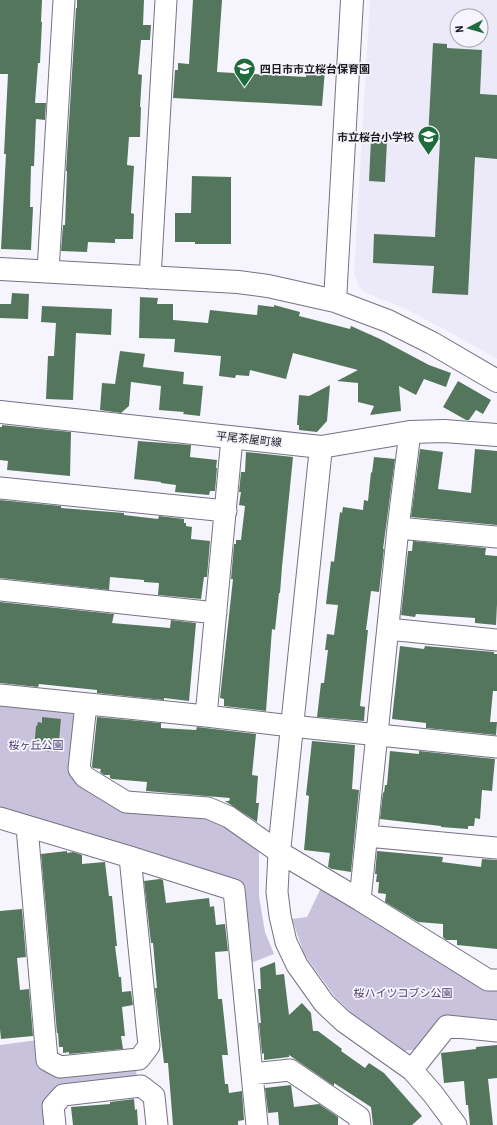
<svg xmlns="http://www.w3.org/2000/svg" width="497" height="1125" viewBox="0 0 497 1125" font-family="'Roboto Condensed','Noto Sans JP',sans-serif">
<rect width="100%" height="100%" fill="#f6f5fd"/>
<path fill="#ece9f9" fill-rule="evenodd" d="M 370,0 L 497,0 L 497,359 L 460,338 L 408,310 L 364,292 L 360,288 L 357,282 L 354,273 ZM 457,16 L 481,16 L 481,40 L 457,40 Z"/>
<path fill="#c8c2dc" d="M 0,703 L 70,711 L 76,718 L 80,783 L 206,816 L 251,840 L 259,851 L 259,896 L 265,932 L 274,954 L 251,963 L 243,883 L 0,808 Z
M 321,888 L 497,989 L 497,1023 L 444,1019 L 420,1049 L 404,1051 L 358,1019 L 335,997 L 304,954 L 292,919 L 307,917 Z
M 38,1040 L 41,1063 L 136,1066 L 137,1081 L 58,1088 L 48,1125 L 0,1125 L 0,1045 Z"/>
<path fill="#54765d" d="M 0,0 L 42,0 L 41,22 L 42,22 L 40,63 L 38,63 L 35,103 L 46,103 L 45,120 L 36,119 L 34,166 L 31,166 L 30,207 L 33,207 L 31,250 L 1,249 L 6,154 L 4,154 L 8,74 L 0,74 Z
M 77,0 L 144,0 L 143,25 L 151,25 L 150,40 L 141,40 L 138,74 L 142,75 L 140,107 L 141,107 L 140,137 L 129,137 L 127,165 L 134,166 L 131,213 L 134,214 L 133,239 L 115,239 L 115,243 L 88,242 L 87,252 L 61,251 L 63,225 L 65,225 L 67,171 L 66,171 L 76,8 L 77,8 Z
M 193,0 L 222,0 L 217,72 L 306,77 L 306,69 L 325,70 L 322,106 L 173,98 L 175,70 L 178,70 L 178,63 L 189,64 Z
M 433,43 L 447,44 L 447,48 L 482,50 L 480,94 L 497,95 L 497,159 L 475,157 L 468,295 L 432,293 L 434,266 L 373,263 L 374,234 L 435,237 L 440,140 L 428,139 Z
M 371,139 L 387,140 L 385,182 L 369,181 Z
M 192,176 L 231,177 L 231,244 L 195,244 L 195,242 L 175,242 L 175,213 L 191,213 Z
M 12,293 L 29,294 L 28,319 L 0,318 L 0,304 L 11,304 Z
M 140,297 L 158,298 L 157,304 L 173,304 L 173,320 L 208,323 L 210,310 L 257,315 L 258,305 L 274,307 L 274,305 L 300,312 L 299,316 L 350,329 L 351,326 L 380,339 L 429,365 L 451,373 L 446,387 L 424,379 L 416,395 L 399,386 L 401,411 L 370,415 L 374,406 L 358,402 L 358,383 L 337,381 L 358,370 L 293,353 L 286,379 L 250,370 L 249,376 L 236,375 L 235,378 L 219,376 L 221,356 L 174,352 L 175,339 L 139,338 Z
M 42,306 L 112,309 L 111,335 L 76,333 L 73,400 L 46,399 L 48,356 L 54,356 L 56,323 L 41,322 Z
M 120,351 L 145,354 L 143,367 L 184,372 L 183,384 L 203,386 L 200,416 L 183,414 L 184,412 L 159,410 L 161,386 L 131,382 L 129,406 L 121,413 L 100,410 L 102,383 L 115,384 Z
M 458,381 L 491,400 L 483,414 L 476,410 L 469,420 L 466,420 L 443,407 Z
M 330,385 L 327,421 L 317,432 L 299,430 L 299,425 L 297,425 L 299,395 L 309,396 Z
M 2,425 L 71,432 L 70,476 L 7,470 L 8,461 L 0,460 L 0,427 L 2,427 Z
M 138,441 L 191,445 L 190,457 L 217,460 L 216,468 L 217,468 L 215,491 L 210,491 L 209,495 L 175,492 L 176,485 L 161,483 L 161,482 L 134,479 Z
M 420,449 L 443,452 L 438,489 L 471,493 L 475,449 L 497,451 L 497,525 L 411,517 Z
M 246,452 L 293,457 L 282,567 L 280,593 L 279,593 L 275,630 L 272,629 L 266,711 L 224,706 L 224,699 L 220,698 L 233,579 L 231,579 L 234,544 L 236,544 L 236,540 L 241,540 L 245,506 L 239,505 L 241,492 L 239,492 L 241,472 L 245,472 Z
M 374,457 L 395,459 L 383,549 L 384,549 L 379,592 L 371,591 L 366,630 L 368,630 L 360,706 L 365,707 L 364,721 L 317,717 L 321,683 L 324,683 L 328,650 L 325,650 L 327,634 L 334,635 L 338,605 L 326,604 L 331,561 L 334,562 L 340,512 L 342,513 L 343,507 L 363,510 L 364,500 L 368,501 L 371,472 L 372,473 Z
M 0,500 L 61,506 L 61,508 L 124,513 L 124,515 L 158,519 L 159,516 L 184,519 L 184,523 L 186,523 L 186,526 L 192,527 L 191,539 L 210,541 L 207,577 L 204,577 L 201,599 L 158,595 L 159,583 L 144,582 L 144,580 L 110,577 L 109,590 L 0,578 Z
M 413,541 L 486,548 L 485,555 L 497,556 L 497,604 L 496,625 L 475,623 L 475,618 L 416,614 L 415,617 L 401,615 L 408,551 L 412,551 Z
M 0,602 L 114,614 L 112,623 L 170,628 L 171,620 L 196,623 L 189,701 L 164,698 L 164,700 L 97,693 L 97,690 L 39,684 L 38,687 L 0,683 Z
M 400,646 L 424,649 L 425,646 L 494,652 L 494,654 L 497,654 L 497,691 L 493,691 L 490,722 L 497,722 L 496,735 L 426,728 L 426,723 L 392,719 Z
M 42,717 L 61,719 L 58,752 L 34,750 L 36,726 L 37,726 L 38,722 L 42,723 Z
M 97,717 L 161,723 L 161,728 L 196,730 L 197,727 L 256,734 L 252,775 L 258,776 L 256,803 L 259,803 L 257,822 L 225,801 L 229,801 L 230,798 L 146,791 L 147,782 L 112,779 L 110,778 L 110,775 L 104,775 L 100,772 L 101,769 L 93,768 L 92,766 Z
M 312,741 L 355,745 L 352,789 L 359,790 L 351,872 L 332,869 L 328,867 L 330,853 L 304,850 L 309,796 L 306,795 Z
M 390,751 L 419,754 L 419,751 L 495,759 L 492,791 L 482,790 L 480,819 L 475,818 L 474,826 L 468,826 L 468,829 L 441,827 L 441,826 L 380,819 L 383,792 L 384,793 L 385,785 L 387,785 Z
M 67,851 L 67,853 L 73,852 L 82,855 L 82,864 L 105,862 L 109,896 L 112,896 L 117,946 L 115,946 L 119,977 L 121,977 L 122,992 L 131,991 L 133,1005 L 122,1007 L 125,1036 L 121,1036 L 123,1049 L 69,1054 L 69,1052 L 63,1053 L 63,1047 L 59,1047 L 58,1033 L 57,1033 L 41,854 Z
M 377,851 L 443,857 L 442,862 L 481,867 L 482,859 L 497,860 L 497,949 L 457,945 L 457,940 L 446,940 L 443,937 L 443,924 L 418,922 L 385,902 L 386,894 L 378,893 L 379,882 L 376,882 L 377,874 L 375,874 Z
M 160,879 L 163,880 L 166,903 L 209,898 L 210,907 L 214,906 L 216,925 L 225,924 L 228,951 L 215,952 L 218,999 L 222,999 L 228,1055 L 222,1055 L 225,1084 L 228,1084 L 229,1093 L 242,1091 L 244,1120 L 238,1121 L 238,1125 L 173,1125 L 168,1063 L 164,1063 L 155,988 L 157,988 L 153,943 L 151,943 L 144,881 Z
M 22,909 L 26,957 L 17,958 L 20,990 L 29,989 L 33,1036 L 1,1039 L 0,1029 L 0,911 Z
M 275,962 L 276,975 L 284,974 L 289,1015 L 302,1003 L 311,1013 L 313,1031 L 318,1031 L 342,1049 L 341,1051 L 365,1068 L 369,1063 L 384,1073 L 422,1116 L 412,1125 L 373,1125 L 371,1107 L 334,1083 L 334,1086 L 289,1055 L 289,1057 L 264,1060 L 264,1053 L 262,1054 L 259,1023 L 261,1023 L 258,989 L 261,989 L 260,968 Z
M 497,1045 L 497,1078 L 488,1079 L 493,1125 L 470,1125 L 468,1105 L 466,1105 L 464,1081 L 444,1083 L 441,1053 L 476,1049 L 476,1047 Z
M 291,1085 L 294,1107 L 319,1104 L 338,1117 L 338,1125 L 279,1125 L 278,1112 L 268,1113 L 265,1088 Z
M 134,1099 L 135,1110 L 137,1109 L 138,1125 L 73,1125 L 71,1107 L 110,1104 L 110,1102 Z"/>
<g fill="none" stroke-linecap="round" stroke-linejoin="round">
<defs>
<path id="street" d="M 48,271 L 64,0
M 150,278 L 166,0
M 0,488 L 226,511
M 398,528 L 497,537
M 0,590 L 216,613
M 388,629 L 497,640
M 0,695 L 206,716 L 291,726 L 497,747
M 86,704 L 79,769 L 85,777 L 126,802 L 208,808 L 229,817 L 279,852 L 360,900 L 488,980 L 497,980
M 206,716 L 232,438
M 0,818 L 130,857 L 234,890 L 257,1125
M 27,827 L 47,1060 L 60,1067 L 139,1059 L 149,1046 L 130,857
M 367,836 L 497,848
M 279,852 L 277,892 L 280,916 L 286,942 L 297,965 L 324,1003 L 343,1021 L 412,1070 L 433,1094 L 456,1125
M 360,900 L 398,528 L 410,432
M 412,1070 L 447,1026 L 497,1031
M 252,1074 L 290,1070 L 359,1117 L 360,1125
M 55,1125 L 53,1106 L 63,1095 L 141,1086 L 154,1096 L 157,1125"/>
<path id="secondary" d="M 0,269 L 238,282 L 268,286 L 335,301 L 388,321 L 432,343 L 497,381
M 335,301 L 352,0
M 0,412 L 321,447 L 410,432 L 444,431 L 497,435
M 279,852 L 321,447"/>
</defs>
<use href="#street" stroke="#767284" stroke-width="23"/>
<use href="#secondary" stroke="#767284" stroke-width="24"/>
<use href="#street" stroke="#fff" stroke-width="21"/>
<use href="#secondary" stroke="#fff" stroke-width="22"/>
</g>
<defs>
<symbol id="school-pin" viewBox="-11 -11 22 30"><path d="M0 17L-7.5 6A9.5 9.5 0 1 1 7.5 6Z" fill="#1e6c3b" stroke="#f6f5fd"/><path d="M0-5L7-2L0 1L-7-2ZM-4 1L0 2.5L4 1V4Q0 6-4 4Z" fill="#fff"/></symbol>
</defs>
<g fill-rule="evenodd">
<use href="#school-pin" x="232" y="56" width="25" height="34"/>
<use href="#school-pin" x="416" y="124" width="25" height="34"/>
</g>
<g text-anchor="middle" stroke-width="3.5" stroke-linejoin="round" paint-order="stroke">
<g font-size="11" font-weight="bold" fill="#1d1c23" stroke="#f6f5fd" text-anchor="start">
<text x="260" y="73">四日市市立桜台保育園</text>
<text x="414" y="141" text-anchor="end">市立桜台小学校</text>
</g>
<g font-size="11" fill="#1d1c23" stroke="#f6f5fd">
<text transform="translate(249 439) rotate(6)" y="4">平尾茶屋町線</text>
</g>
<g font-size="11" fill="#4b3c6f" stroke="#f6f5fd">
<text x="36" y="749">桜ヶ丘公園</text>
<text x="403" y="997">桜ハイツコブシ公園</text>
</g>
</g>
<g transform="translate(469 28) rotate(264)"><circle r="19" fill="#f6f5fd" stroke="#9f9ea6"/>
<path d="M0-3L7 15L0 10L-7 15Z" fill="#1e6c3b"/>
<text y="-6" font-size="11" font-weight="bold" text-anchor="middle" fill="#1d1c23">N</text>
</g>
</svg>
